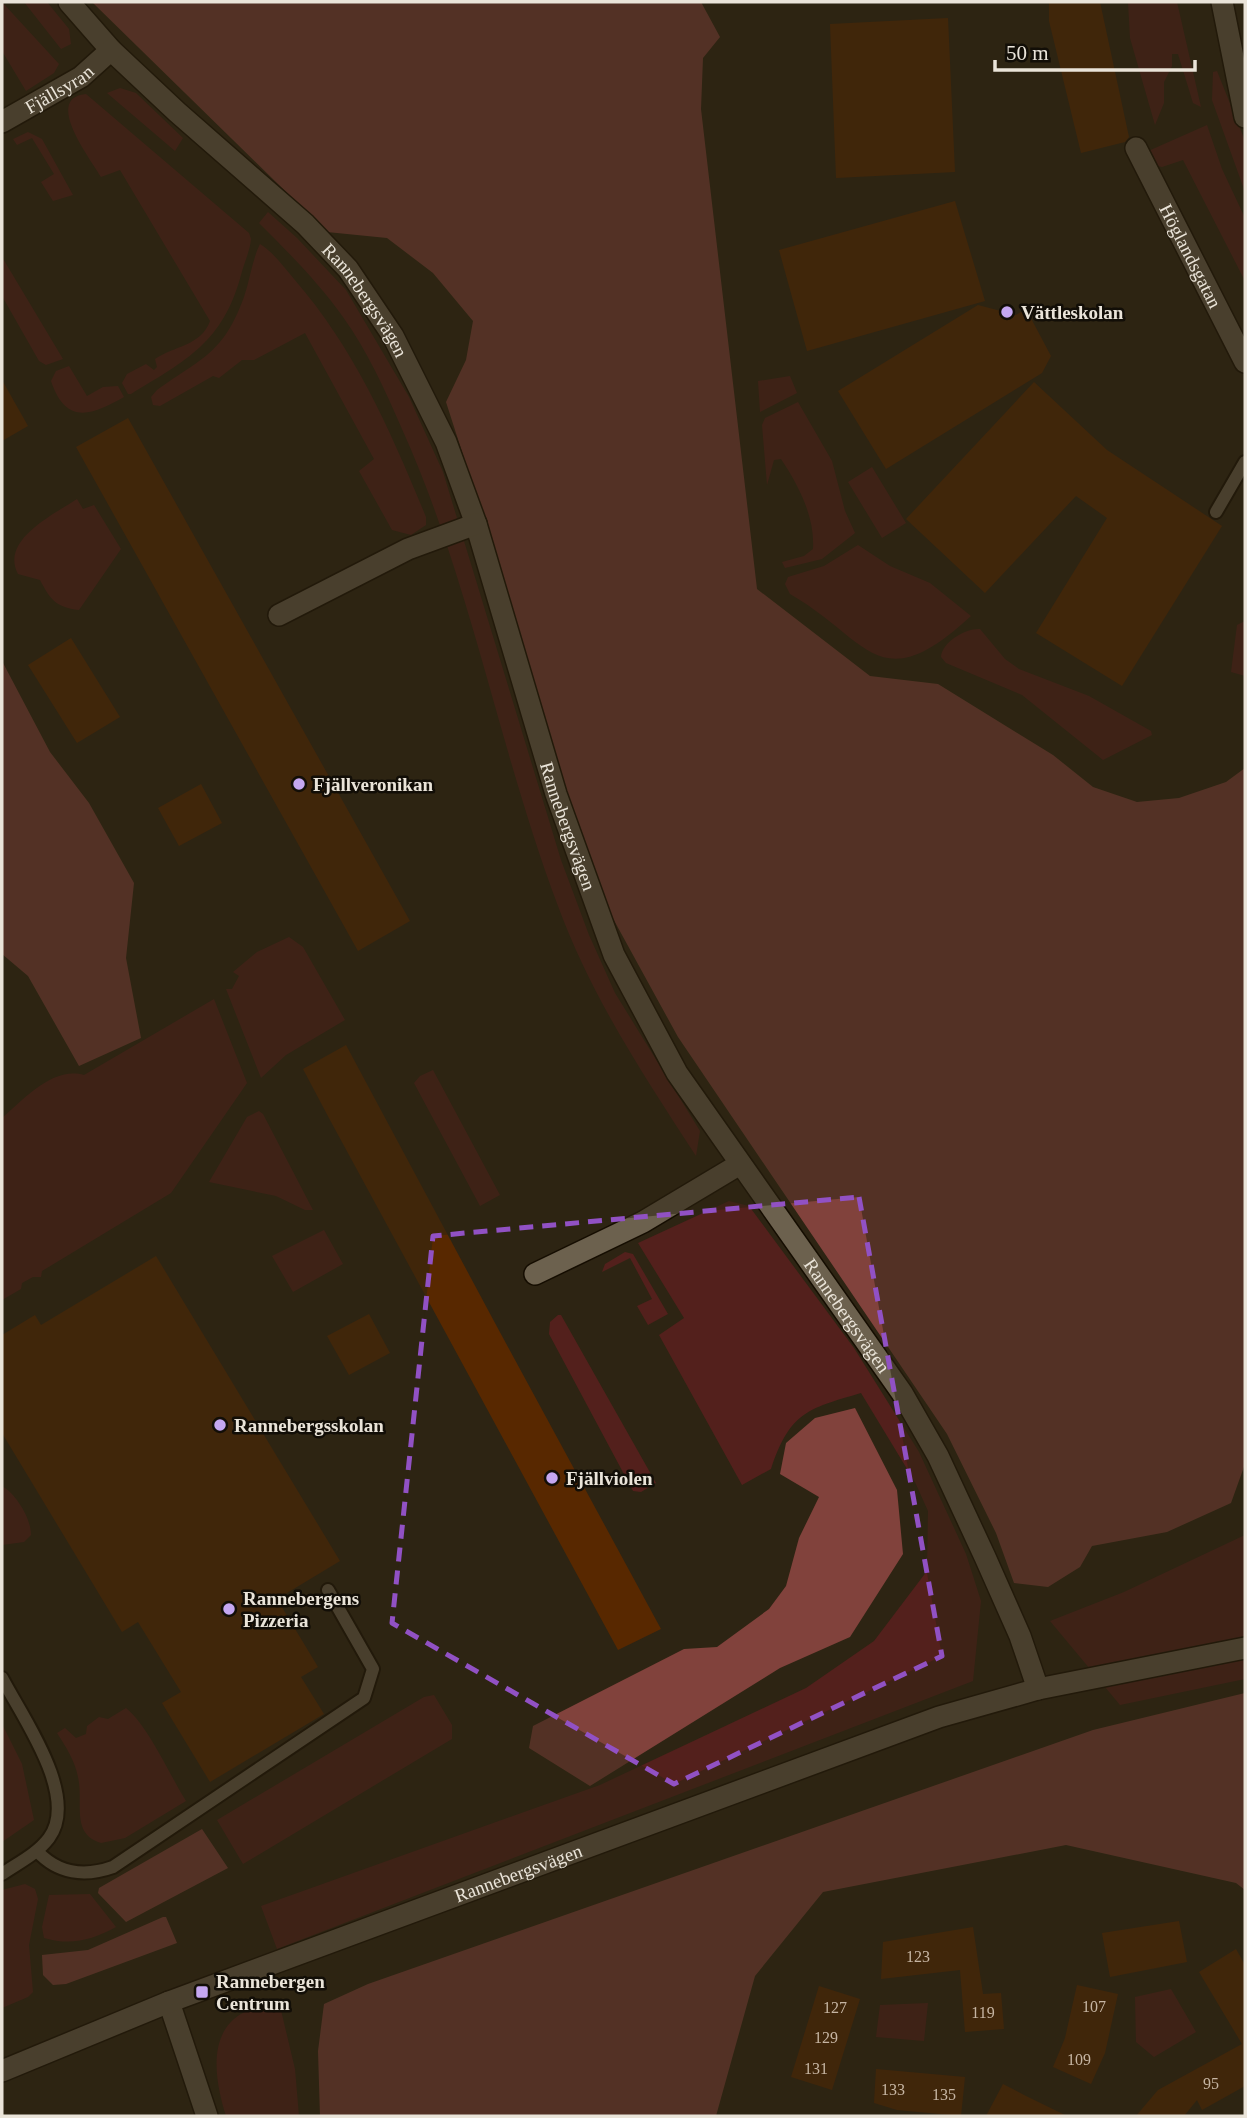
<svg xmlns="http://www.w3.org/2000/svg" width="1247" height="2118" viewBox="0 0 1247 2118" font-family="'Times New Roman',serif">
<rect width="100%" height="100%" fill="#2d2413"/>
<path fill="#53201c" d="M 2,2 L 59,64 L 54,73 L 26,91 L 2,51 Z
M 24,2 L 47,2 L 69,29 L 71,44 L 61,49 Z
M 1128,2 L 1177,2 L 1201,107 L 1193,103 L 1178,54 L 1172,54 L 1172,66 L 1164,82 L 1164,103 L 1155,125 L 1130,38 Z
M 1217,71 L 1245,141 L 1245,192 L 1212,100 L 1213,72 Z
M 120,88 L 136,93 L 183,138 L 175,151 L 107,93 Z
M 86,94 L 249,233 L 251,239 C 250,251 244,263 241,275 C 223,342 187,360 131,394 L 128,394 L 122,383 L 127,374 L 146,364 L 154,370 L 157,367 L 155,359 C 174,346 201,346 210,321 L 120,170 L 101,177 C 90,158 43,98 86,94 Z
M 1207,125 L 1222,169 L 1245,218 L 1245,281 L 1183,160 L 1162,167 L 1153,165 L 1146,152 Z
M 28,132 L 42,139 L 73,195 L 53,201 L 41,182 L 54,174 L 32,138 L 17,145 L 13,139 Z
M 268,212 L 297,238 L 346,290 L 409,397 L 443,472 L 561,860 L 589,935 L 615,993 L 700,1131 L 696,1156 C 644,1076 591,996 558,906 C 499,750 471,582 402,429 C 386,392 367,350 343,317 C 319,283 288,252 259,223 Z
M 260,244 C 273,252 284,267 294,279 C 355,349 391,432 426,517 L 426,525 L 411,535 L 392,530 L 359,471 L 374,459 L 305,333 L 254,360 L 242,360 L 219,378 L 213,376 L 160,406 L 153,405 L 151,397 L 157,390 C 203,357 223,354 244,297 C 250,280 252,260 260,244 Z
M 2,257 L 63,359 L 46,365 L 39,361 L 2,296 Z
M 69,366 L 87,396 L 103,387 L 118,386 L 124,397 C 92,415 66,426 51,381 L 56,371 Z
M 790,376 L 797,393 L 760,412 L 758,381 Z
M 798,402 L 832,461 L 845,511 L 855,533 L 822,559 L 785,568 L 782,562 L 804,556 L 813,549 C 815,517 799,486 781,459 L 774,460 L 767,485 L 762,425 L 765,418 Z
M 872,467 L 906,523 L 882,538 L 848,482 Z
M 77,499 L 83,509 L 94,505 L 121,549 L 79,610 C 55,607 50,599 40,580 L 18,574 C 0,540 53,515 77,499 Z
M 858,545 L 890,566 L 930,583 L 971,616 C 878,702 869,639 790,594 L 785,584 L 788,577 L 824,566 Z
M 1245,621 L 1245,676 L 1231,672 L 1237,625 Z
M 980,629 L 1005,659 L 1019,669 L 1089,696 L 1151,731 L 1152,735 L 1103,760 L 1022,695 L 946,663 L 941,657 C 942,642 966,628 980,629 Z
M 289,937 L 303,947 L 345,1020 L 286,1055 L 261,1078 L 226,989 L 232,989 L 239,976 L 233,972 L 257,952 Z
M 214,999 L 247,1083 L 171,1193 L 42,1271 L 41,1277 L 33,1277 L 22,1283 L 21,1289 L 2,1300 L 2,1118 C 24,1099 53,1066 84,1075 Z
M 433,1070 L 500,1195 L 480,1206 L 414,1083 L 420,1076 Z
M 259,1111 L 263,1114 L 313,1210 L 305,1210 L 276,1196 L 209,1182 L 247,1117 Z
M 729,1201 L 749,1206 L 854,1348 L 919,1452 L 966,1554 L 981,1601 L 973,1681 L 277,1949 L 261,1906 L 600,1785 L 806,1688 L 874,1641 L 927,1571 L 928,1511 L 915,1482 L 861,1393 C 806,1409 790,1413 771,1469 L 742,1485 L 659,1335 L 684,1318 L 638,1243 Z
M 324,1230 L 343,1264 L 293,1292 L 272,1256 Z
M 625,1252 L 633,1254 L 668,1314 L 648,1325 L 637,1306 L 652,1299 L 630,1258 L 602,1272 L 605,1264 Z
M 558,1315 L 561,1315 L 656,1483 L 641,1492 L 633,1491 L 549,1334 L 550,1322 Z
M 2,1486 C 16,1494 31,1518 31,1535 L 24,1542 L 2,1545 Z
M 1245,1535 L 1245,1679 L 1120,1705 L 1050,1621 L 1124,1592 Z
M 434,1695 L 452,1725 L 452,1739 L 243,1864 L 217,1820 L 424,1697 Z
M 126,1708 C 149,1727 169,1774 186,1801 L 125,1838 L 101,1843 C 70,1834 84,1802 78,1777 C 75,1761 66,1747 57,1733 L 65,1728 L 76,1738 L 86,1734 L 87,1726 L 99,1717 L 108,1719 Z
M 2,1724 L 22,1764 L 34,1820 L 2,1842 Z
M 25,1884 L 35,1889 L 38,1899 L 29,1945 L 33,1992 L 28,1997 L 2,2008 L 2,1890 Z
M 90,1894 L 116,1927 C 92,1940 71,1946 44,1938 L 42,1927 L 49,1895 Z
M 1171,1989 L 1196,2032 L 1154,2057 L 1136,2042 L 1135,1997 Z
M 279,2002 L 295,2069 L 299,2116 L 226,2116 C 216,2084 206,2035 241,2014 C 252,2008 267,2006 279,2002 Z
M 928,2003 L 924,2041 L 876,2037 L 880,2005 Z"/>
<path fill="#81423c" d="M 92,2 L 701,2 L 720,37 L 703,58 L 701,109 L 757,589 L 870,676 L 938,684 L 1053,755 L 1093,787 L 1137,802 L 1179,798 L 1226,782 L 1245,768 L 1245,1464 L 1231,1503 L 1167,1532 L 1092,1546 L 1080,1567 L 1048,1587 L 1014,1583 L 996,1533 L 947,1434 L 678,1037 L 582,862 L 517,623 L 446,402 L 466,360 L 473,321 L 433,273 L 387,238 L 327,232 Z
M 2,661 L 50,752 L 89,803 L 134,883 L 126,958 L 141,1038 L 79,1066 L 28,976 L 2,954 Z
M 855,1408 L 897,1490 L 903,1554 L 850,1637 L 780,1668 L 590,1786 L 529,1748 L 533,1726 L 684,1649 L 717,1647 L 769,1609 L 786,1586 L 799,1538 L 819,1497 L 780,1474 L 786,1443 L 815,1418 Z
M 1245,1693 L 1245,1890 L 1236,1883 L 1066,1845 L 823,1892 L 755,1976 L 716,2116 L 320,2116 L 318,2051 L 324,2004 L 368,1984 L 1093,1730 Z
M 202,1829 L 228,1868 L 126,1922 L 98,1893 L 99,1888 Z
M 163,1917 L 166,1917 L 177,1943 L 66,1984 L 53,1985 L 43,1975 L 42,1955 L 88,1950 Z"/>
<path fill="#582800" d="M 1049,2 L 1100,2 L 1129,137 L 1125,142 L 1081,153 L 1049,21 Z
M 948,18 L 955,172 L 836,178 L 830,24 Z
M 955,201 L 985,301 L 807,351 L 779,250 Z
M 978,305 L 1016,315 L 1026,309 L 1051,356 L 1042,373 L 886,469 L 838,391 Z
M 2,380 L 28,426 L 2,441 Z
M 1034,382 L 1107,450 L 1222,526 L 1122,686 L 1036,633 L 1107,518 L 1076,496 L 985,593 L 906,519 Z
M 128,418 L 410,921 L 358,951 L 76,447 Z
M 71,638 L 120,717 L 77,743 L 28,665 Z
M 201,784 L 222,823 L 179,846 L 158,808 Z
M 346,1045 L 495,1323 L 661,1629 L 618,1650 L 330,1120 L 303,1069 Z
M 156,1256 L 340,1561 L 277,1599 L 318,1667 L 301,1677 L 324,1714 L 210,1782 L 162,1703 L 181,1692 L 138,1622 L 122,1632 L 2,1433 L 2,1335 L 35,1315 L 41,1325 Z
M 369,1314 L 390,1353 L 349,1375 L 327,1336 Z
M 1179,1921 L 1187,1962 L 1110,1977 L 1102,1933 Z
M 973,1927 L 983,1994 L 1001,1993 L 1004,2029 L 965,2032 L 960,1970 L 881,1979 L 883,1942 Z
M 1236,1949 L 1245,1965 L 1245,2086 L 1202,2110 L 1197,2100 L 1184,2116 L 1136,2116 L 1158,2090 L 1242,2044 L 1199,1972 Z
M 1077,1985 L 1118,1994 L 1105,2053 L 1091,2084 L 1053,2067 L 1065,2038 Z
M 819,1986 L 860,1999 L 832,2090 L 791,2077 Z
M 876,2069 L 965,2077 L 961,2116 L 897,2110 L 874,2103 Z
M 1003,2084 L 1026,2096 L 1067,2116 L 986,2116 Z"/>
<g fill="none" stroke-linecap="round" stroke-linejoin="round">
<defs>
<path id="lane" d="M 1216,512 L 1245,462
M 2,1678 C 21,1715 80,1796 49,1838 C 37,1854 18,1863 2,1874
M 37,1851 C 58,1874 85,1877 113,1867 L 364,1698 L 373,1669 L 328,1590"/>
<g id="street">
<path id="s1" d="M 69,2 L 111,50 L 177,112 L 305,224 L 348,269 L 393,336 L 446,442 L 476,524 L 556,794 L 614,955 L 677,1073 L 902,1393 L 938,1456 L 985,1557 L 1020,1636 L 1038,1689"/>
<path d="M 1222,2 L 1245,117"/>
<path id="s2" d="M 2,122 L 81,77 L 111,50"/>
<path id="s3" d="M 1136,148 L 1245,362"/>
<path d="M 279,615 L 408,549 L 476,524"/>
<path d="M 535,1274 L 643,1222 L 740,1164"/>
<path d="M 169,2002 L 207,2116"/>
<path id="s4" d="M 2,2071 L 169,2002 L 939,1717 L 1038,1689 L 1245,1648"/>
</g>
</defs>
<use href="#lane" stroke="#150d01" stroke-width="16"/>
<use href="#street" stroke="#150d01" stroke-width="24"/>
<use href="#lane" stroke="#6c614e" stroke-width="12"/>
<use href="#street" stroke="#6c614e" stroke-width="21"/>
</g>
<path d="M0 0H1247V2118H0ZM 859,1197 L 942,1656 L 674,1784 L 392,1623 L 433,1236 Z" fill="#2d2413" fill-opacity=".55" fill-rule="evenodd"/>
<path fill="none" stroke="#9151c4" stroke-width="5" stroke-dasharray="14 9" stroke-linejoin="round" d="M 859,1197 L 942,1656 L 674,1784 L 392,1623 L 433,1236 Z"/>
<g fill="#c5a7f1" stroke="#120e07" stroke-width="2.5">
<circle cx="1007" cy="312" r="7"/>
<circle cx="299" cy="784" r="7"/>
<circle cx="220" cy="1425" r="7"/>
<circle cx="552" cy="1478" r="7"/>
<circle cx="229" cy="1609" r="7"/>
<rect x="195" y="1985" width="14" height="14" rx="3.5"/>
</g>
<g text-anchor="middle" stroke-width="5" stroke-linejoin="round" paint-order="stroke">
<g font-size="16" fill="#c6b5a3">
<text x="918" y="1962">123</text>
<text x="1094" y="2012">107</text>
<text x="835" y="2013">127</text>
<text x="983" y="2018">119</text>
<text x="826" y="2043">129</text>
<text x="1079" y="2065">109</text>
<text x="816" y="2074">131</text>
<text x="1211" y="2089">95</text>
<text x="893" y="2095">133</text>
<text x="944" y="2100">135</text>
</g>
<g font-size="19" fill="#eae4d9" stroke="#120e07">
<text dy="7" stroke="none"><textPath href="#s2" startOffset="66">Fjällsyran</textPath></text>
<text dy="7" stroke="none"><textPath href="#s3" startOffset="121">Höglandsgatan</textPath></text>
<text dy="7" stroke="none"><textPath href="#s1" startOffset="422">Rannebergsvägen</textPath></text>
<text dy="7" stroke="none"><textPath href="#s1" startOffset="989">Rannebergsvägen</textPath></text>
<text dy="7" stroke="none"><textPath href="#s1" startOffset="1556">Rannebergsvägen</textPath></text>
<text dy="7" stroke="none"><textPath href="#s4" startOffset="553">Rannebergsvägen</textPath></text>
</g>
<g font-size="19" font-weight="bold" fill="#eae4d9" stroke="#120e07" text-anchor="start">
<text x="1021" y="319">Vättleskolan</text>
<text x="313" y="791">Fjällveronikan</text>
<text x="234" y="1432">Rannebergsskolan</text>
<text x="566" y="1485">Fjällviolen</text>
<text x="243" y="1605">Rannebergens<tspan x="243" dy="22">Pizzeria</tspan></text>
<text x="216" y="1988">Rannebergen<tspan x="216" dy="22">Centrum</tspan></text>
</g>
</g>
<rect width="1247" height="2118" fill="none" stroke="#eae4d9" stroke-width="7"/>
<path d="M995 60v10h200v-10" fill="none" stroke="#eae4d9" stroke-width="3.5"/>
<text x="1006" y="60" font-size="21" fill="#eae4d9" stroke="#120e07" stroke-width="5" paint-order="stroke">50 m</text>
</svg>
